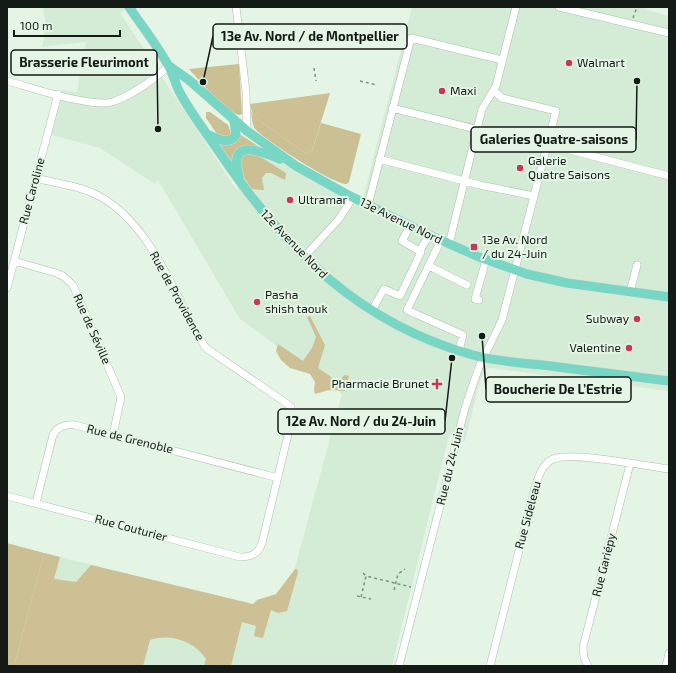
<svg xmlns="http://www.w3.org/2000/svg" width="676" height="673" viewBox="0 0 676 673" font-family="'Exo 2',sans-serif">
<rect width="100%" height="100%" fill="#e4f5e6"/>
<path fill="#d4ebd6" d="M 43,7 L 130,7 L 120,13 L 236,189 L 241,184 L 245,150 L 296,166 L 362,202 L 412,7 L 644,7 L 644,9 L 669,16 L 669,391 L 490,368 L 486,370 L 480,381 L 465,441 L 449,435 L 392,666 L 14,666 L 44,553 L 283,612 L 342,394 L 240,319 L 158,180 L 155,184 L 100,148 L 52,135 L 62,90 L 77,92 L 86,42 L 42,47 L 46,25 Z"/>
<path fill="#cbbf94" d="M 239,64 L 242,114 L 240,115 C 228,114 198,79 189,69 Z
M 251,111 L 253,116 L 305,153 L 312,151 L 321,123 L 361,134 L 349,182 L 347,184 C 334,185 265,140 255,129 C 252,124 252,117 251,111 Z
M 206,112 L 210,112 L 228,125 L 231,133 L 228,138 L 219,137 L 206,118 Z
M 241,135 L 261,148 L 247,145 L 242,147 L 232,163 L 219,143 Z
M 244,154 L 256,154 L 286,173 L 285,180 L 271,173 L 266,173 L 262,178 L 264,190 L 252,189 L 242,175 L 240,159 Z
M 7,543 L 44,553 L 14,666 L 7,666 Z"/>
<path fill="#ccc094" d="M 330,93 L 312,151 L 305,153 L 253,116 L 250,104 Z
M 310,316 L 325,345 L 318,368 L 337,381 L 345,375 L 349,376 L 345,391 L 329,390 L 315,394 L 314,389 L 315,382 L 310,374 L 290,368 L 281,360 L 276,351 L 278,344 L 303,361 L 312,348 L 316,337 L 307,317 Z
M 44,553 L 60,557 L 54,579 L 76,582 L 91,565 L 253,604 L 257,600 L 276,594 L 295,569 L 297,569 L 298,572 L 287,611 L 278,613 L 271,610 L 263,638 L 254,636 L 256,626 L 242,622 L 231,666 L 204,666 L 206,659 C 195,641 170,633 150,640 L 143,666 L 14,666 Z"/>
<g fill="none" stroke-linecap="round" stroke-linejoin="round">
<defs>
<path id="minor" d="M 236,7 L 246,92 L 247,131
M 559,7 L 669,33
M 7,81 C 30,87 91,108 112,102 C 131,96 154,79 169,66
M 392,108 L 511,138 L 531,140 L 669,176
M 379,159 L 480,185 L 534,196
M 368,205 L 411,38 L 502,60
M 441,240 L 407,310 L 463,335 L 459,350
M 449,244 L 482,109 L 496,86 L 516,7
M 420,251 L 429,235
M 304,257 L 339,219 L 353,197
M 14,261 L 56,273 L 63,276 L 73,285 L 121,397 L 113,435
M 429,266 L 467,285
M 7,288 L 58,94
M 630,292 L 637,265
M 479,300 L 475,299 L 486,260
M 372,310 L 384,289 L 400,296 L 421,252 L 402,241 L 410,226
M 7,496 L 240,557 C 252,557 258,554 262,543 L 292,418 L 291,407 L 286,403 L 206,348 L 198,336 C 173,289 148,222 99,196 C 80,186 56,183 35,178
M 36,503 L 53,435 C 58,426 65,424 75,425 L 278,478
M 399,666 L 465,408 L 479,367 L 502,320 L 556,111 L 502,98 L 494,91
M 490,666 L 535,487 C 539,476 542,464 553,459 C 570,451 646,466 669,469
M 588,666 L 584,658 L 583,647 L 630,464
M 666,666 L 669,653"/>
<path id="major" d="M 129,7 C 142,26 157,45 168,65 C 173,73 175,83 179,91 C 191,114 208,135 222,156 C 286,250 360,324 473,355 C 498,362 524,363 550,366 C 590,371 629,376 669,381
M 169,66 L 189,80 L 247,131 L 296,166 L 348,195 L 425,233 L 479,257 L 527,274 L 567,283 L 669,297
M 207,134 C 216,138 229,146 236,135 L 234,120
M 239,176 C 227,137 260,151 280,159"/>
</defs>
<use href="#minor" stroke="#adbdaf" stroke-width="8"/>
<use href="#major" stroke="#d9dada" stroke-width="10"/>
<path stroke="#828e83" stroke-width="1.5" stroke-dasharray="3 3" stroke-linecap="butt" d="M 633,18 L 637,7
M 371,38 L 388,42
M 314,68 L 316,81
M 360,81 L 377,85
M 363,573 L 366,576
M 394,590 L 398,574 L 405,569
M 357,596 L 371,599
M 361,597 L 366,576 L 411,587"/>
<use href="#minor" stroke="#fff" stroke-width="7"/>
<use href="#major" stroke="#78d6c4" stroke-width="9"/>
</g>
<g fill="#c73757" stroke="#e4f5e6" stroke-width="1.5">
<circle cx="569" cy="63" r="4"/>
<circle cx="442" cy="91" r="4"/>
<circle cx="520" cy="168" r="4"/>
<circle cx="290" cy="200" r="4"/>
<rect x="470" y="243" width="8" height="8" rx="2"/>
<circle cx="257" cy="302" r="4"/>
<circle cx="637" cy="319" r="4"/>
<circle cx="629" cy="348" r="4"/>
<path d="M435 378h4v4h4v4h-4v4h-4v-4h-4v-4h4z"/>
</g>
<g text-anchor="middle" stroke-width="4" stroke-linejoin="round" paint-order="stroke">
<g font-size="12" fill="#141a15" stroke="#e4f5e6" text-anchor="start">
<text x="577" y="67">Walmart</text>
<text x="450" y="95">Maxi</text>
<text x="528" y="165">Galerie<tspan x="528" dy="14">Quatre Saisons</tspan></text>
<text x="298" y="204">Ultramar</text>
<text x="482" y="244">13e Av. Nord<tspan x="482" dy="14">/ du 24-Juin</tspan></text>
<text x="265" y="299">Pasha<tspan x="265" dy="14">shish taouk</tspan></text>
<text x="629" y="323" text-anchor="end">Subway</text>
<text x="621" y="352" text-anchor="end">Valentine</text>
<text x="429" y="388" text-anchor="end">Pharmacie Brunet</text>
</g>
<g font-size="12" fill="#141a15" stroke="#e4f5e6">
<text transform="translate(32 191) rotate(-75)" y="4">Rue Caroline</text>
<text transform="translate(401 221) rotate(26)" y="4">13e Avenue Nord</text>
<text transform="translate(294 244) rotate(46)" y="4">12e Avenue Nord</text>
<text transform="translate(177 296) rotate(61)" y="4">Rue de Providence</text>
<text transform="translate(92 329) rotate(66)" y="4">Rue de Séville</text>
<text transform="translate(130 439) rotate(14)" y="4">Rue de Grenoble</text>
<text transform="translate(450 466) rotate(-76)" y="4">Rue du 24-Juin</text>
<text transform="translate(528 515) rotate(-75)" y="4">Rue Sideleau</text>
<text transform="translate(131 528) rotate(15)" y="4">Rue Couturier</text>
<text transform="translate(604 565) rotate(-76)" y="4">Rue Gariépy</text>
</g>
</g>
<path fill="none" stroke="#141a15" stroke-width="1.5" d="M203 82L213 36M158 129L157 63M637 81L636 140M482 336L486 389M452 358L445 421"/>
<g fill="#141a15" stroke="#e4f5e6" stroke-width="1.5">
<circle cx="203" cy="82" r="4"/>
<circle cx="158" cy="129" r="4"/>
<circle cx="637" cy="81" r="4"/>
<circle cx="482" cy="336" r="4"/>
<circle cx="452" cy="358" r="4"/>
</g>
<g fill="#e4f5e6" stroke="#141a15" stroke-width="1.5">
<rect x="213" y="24" width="194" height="25" rx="4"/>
<rect x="11" y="50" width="146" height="25" rx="4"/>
<rect x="471" y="127" width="165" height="25" rx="4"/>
<rect x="486" y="377" width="145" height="25" rx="4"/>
<rect x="278" y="409" width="167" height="25" rx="4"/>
</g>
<g font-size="13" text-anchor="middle" font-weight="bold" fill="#141a15">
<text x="310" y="41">13e Av. Nord / de Montpellier</text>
<text x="84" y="67">Brasserie Fleurimont</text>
<text x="554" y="144">Galeries Quatre-saisons</text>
<text x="558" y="394">Boucherie De L’Estrie</text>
<text x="361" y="426">12e Av. Nord / du 24-Juin</text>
</g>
<rect width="676" height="673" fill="none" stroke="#141a15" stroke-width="16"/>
<path d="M14 30v6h106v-6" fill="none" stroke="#141a15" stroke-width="2"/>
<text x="20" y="30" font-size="12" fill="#141a15" stroke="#e4f5e6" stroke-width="3" paint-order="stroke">100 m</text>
</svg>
